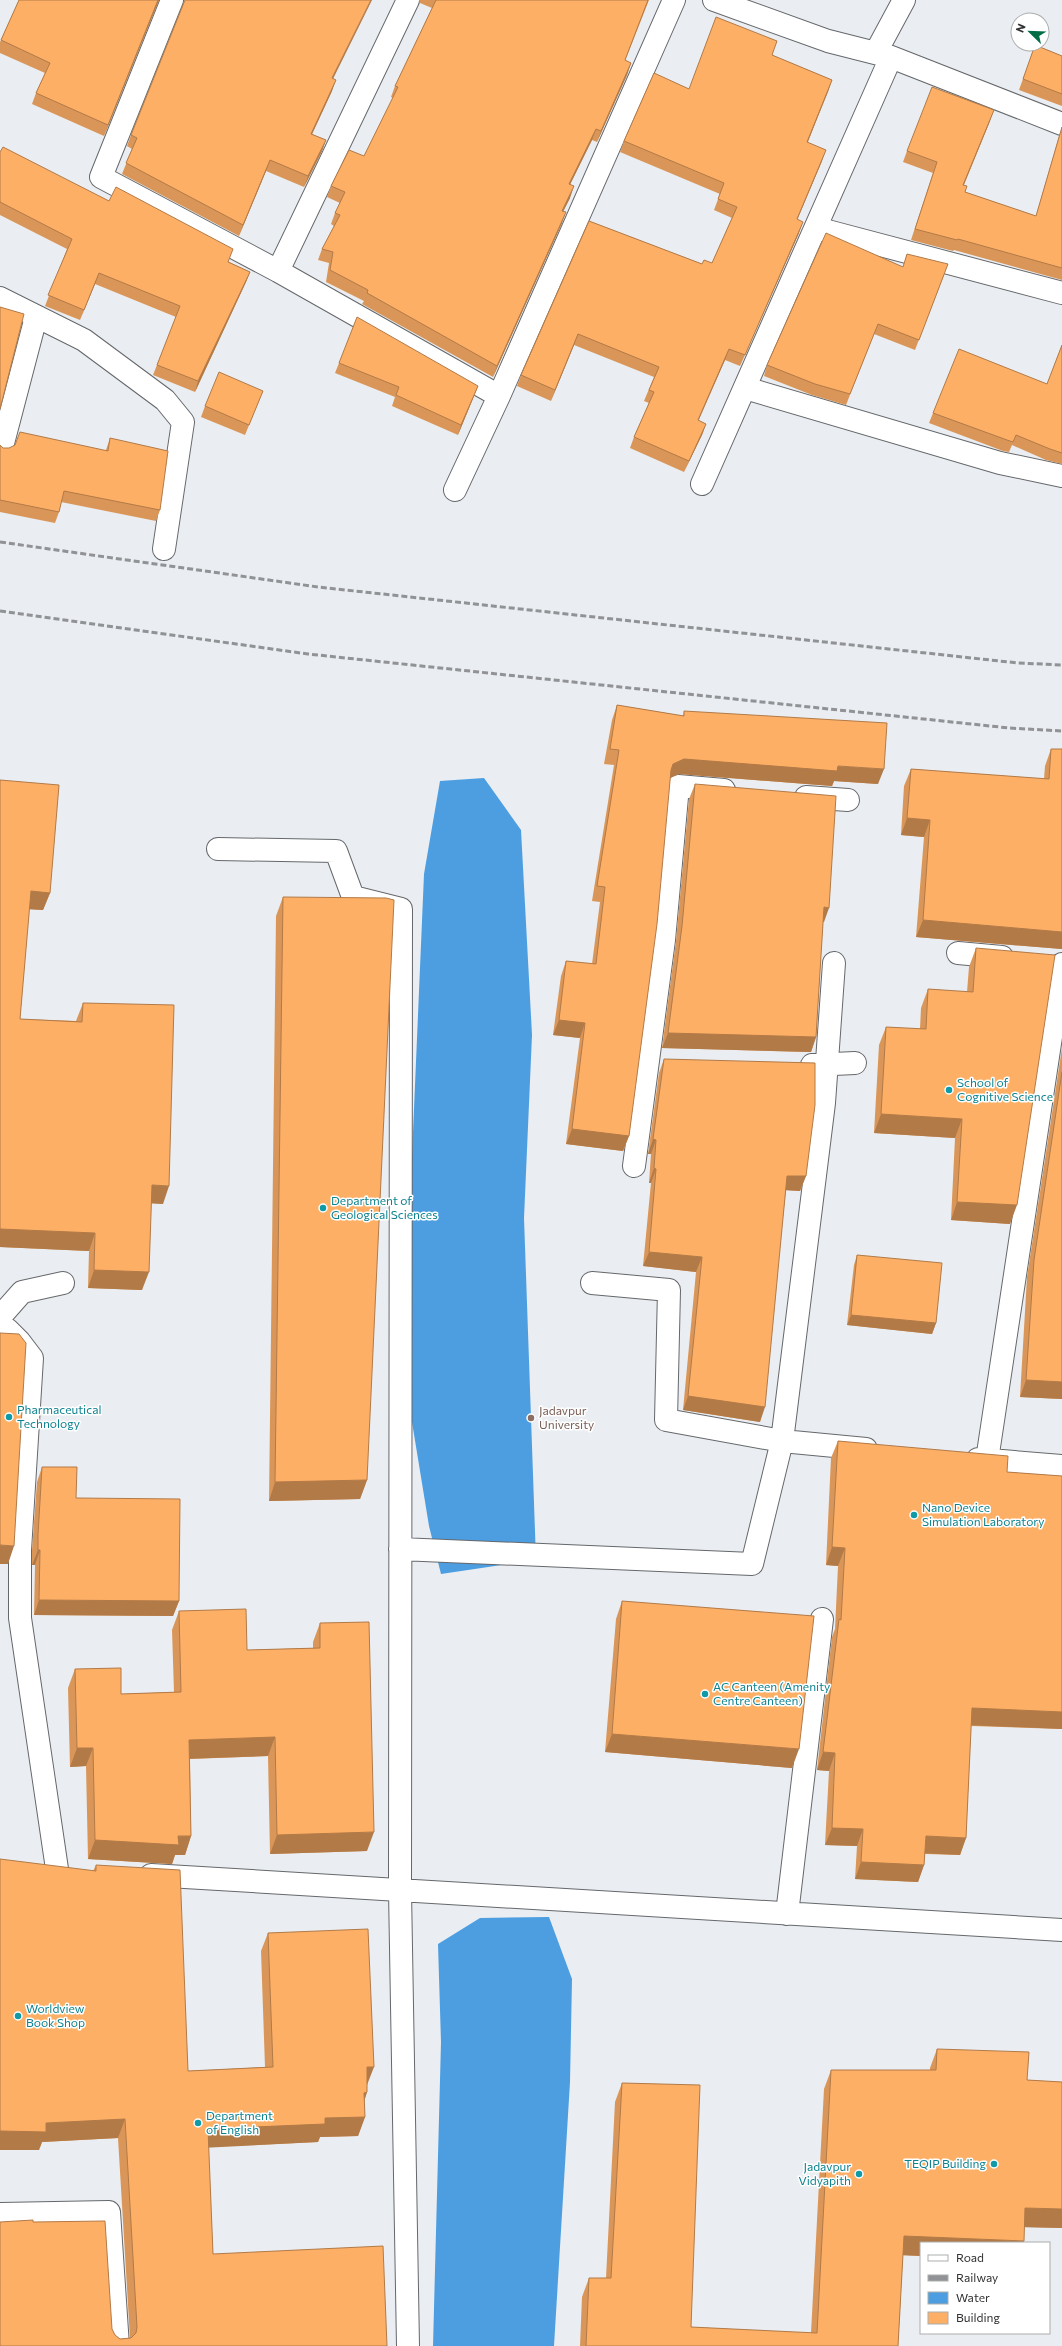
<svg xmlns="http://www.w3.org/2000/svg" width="1062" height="2346" viewBox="0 0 1062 2346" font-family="Commissioner,sans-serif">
<rect width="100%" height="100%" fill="#eaedf1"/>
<path fill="#4c9ee1" d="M 484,778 L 521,830 L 532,1035 L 524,1218 L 536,1560 L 441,1574 L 429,1526 L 403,1367 L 424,874 L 440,781 Z
M 549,1917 L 572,1979 L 570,2082 L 554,2346 L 433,2346 L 441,2042 L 438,1944 L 480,1918 Z"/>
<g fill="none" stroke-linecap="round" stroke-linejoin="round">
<defs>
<path id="minor" d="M 172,0 L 101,177 L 278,271 L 499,396
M 714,0 L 828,41 L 891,57 L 1062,124
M 876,52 L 904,0
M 816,228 L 1062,293
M 278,271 L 408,0
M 0,298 L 84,340 L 165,400 L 183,422 L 164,549
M 745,388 L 1000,463 L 1062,476
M 2,447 L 36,317
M 702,484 L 891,57
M 455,490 L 499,396 L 674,0
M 806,797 L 848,800
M 218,849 L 336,851 L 353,897 L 401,909 L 400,1891 L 408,2346
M 958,953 L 1002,957
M 812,1065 L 855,1063
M 634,1166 L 664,940 L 678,786 L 724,790
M 592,1283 L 669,1290 L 666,1420 L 782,1441 L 824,1103 L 834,963
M 0,1317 L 22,1292 L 63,1283
M 0,1331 L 8,1330 L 19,1341 L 32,1358 L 20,1550 L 20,1618 L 57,1869
M 978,1459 L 1062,1466
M 987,1460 L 1062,964
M 400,1549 L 752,1564 L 782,1441 L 866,1449
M 151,1875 L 1062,1930
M 787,1914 L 822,1619
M 0,2214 L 109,2212 L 118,2346"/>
</defs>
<use href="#minor" stroke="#65686b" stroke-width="24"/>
<use href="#minor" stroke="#fff" stroke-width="22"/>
<path stroke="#909295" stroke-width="3" stroke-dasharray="6 3" stroke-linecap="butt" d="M 0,542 L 318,587 L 1018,663 L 1062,665
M 0,611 L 308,654 L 1009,728 L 1062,731"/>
</g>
<path fill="#da9658" d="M 19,0 L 159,0 L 104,136 L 32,104 L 36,93 L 45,73 L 0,53 L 0,42 Z
M 419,0 L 649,0 L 625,61 L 631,63 L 627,75 L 597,142 L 592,140 L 570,184 L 570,198 L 563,211 L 562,223 L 493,377 L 362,304 L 364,301 L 326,282 L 329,263 L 318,260 L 322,249 L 334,226 L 331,224 L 335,213 L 340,203 L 327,197 L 331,186 L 364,156 L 393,98 L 391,97 L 395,86 L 432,8 L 420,3 Z
M 1035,45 L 1062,56 L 1062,106 L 1019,90 Z
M 772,55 L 832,80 L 808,142 L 822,161 L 797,219 L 799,233 L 740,366 L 725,360 L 698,420 L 706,424 L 702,435 L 684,472 L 630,448 L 634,437 L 649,403 L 644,401 L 654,377 L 574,345 L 551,401 L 517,386 L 521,375 L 589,221 L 702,264 L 712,263 L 732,218 L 714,210 L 720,194 L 620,152 L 624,141 L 689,89 Z
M 333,79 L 332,91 L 312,134 L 326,140 L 322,151 L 304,187 L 266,171 L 239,236 L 122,174 L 132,149 L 127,146 L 131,135 Z
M 990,121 L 964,185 L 965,192 L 1036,216 L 1059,136 L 1062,127 L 1062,280 L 954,250 L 953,251 L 911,240 L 933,173 L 903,162 L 907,151 Z
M 0,152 L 250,272 L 246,282 L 195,392 L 153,375 L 176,317 L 95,284 L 80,320 L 45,306 L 67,249 L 0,215 Z
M 907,254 L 944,275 L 915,350 L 874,334 L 846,405 L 812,395 L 764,376 L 767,365 L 903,267 Z
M 1062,345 L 1062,464 L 1046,460 L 1012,445 L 1009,452 L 1003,451 L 929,423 L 933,413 L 1047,384 Z
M 339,363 L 478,386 L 474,396 L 458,435 L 392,406 L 395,397 L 335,373 Z
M 263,391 L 245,435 L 201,417 L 205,406 Z
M 110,438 L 160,510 L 156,521 L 61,502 L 59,512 L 55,523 L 0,512 L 0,445 L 3,448 L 106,450 Z
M 617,705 L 683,716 L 684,711 L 878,784 L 834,781 L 832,786 L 679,774 L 670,778 L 629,1136 L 623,1151 L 566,1144 L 580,1038 L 553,1035 L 561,976 L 566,961 L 592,964 L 600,902 L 592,901 L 614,765 L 604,764 L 612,720 Z
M 1051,749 L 1062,749 L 1062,949 L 916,937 L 924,837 L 901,835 L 904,786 L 911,769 L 1044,779 L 1045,766 Z
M 0,780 L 50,893 L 43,910 L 29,909 L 20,1019 L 76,1021 L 83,1003 L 163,1204 L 151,1203 L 142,1290 L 88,1288 L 89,1251 L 0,1247 Z
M 695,784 L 824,922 L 823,922 L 816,1037 L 811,1052 L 662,1048 L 676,941 L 689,799 Z
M 283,897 L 367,1480 L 360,1499 L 269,1501 L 276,916 Z
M 976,948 L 1010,1224 L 951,1220 L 955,1138 L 874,1133 L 879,1045 L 886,1027 L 920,1029 L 921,1008 L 928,989 L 967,992 L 969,967 Z
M 1062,1048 L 1062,1399 L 1020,1397 L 1027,1277 Z
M 664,1059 L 806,1176 L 800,1191 L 786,1190 L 760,1422 L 683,1410 L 696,1272 L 643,1266 L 651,1183 L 649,1183 L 651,1154 L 648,1154 L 659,1073 Z
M 857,1255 L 936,1323 L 932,1334 L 847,1325 L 854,1265 Z
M 838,1441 L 1007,1472 L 1062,1476 L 1062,1729 L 971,1726 L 966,1838 L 960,1855 L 925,1854 L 924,1865 L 918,1882 L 855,1879 L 857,1846 L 825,1845 L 829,1771 L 817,1770 L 832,1637 L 835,1629 L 838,1566 L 826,1565 L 831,1458 Z
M 42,1467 L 76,1498 L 179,1601 L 173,1616 L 34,1615 L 35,1565 L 32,1565 L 32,1550 L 37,1482 Z
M 622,1601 L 792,1768 L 605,1752 L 616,1619 Z
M 179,1611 L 247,1650 L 313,1648 L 313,1642 L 320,1623 L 367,1851 L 270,1854 L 268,1756 L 190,1759 L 191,1836 L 185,1855 L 175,1855 L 172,1864 L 88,1859 L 86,1766 L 70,1767 L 68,1688 L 75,1669 L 121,1694 L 174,1692 L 172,1630 Z
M 96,1865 L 188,2071 L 265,2067 L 261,1951 L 268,1933 L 367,2084 L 367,2092 L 364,2102 L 365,2117 L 358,2136 L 320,2137 L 318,2142 L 208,2147 L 213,2254 L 387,2346 L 0,2346 L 33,2222 L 112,2329 L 115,2335 L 120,2339 L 130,2338 L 118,2138 L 42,2142 L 39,2150 L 93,1871 Z
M 937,2049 L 1027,2080 L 1062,2082 L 1062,2228 L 1024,2227 L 1024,2241 L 1023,2243 L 921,2243 L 921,2256 L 903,2255 L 898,2346 L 580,2346 L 582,2297 L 589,2278 L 606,2278 L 615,2102 L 622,2083 L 691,2327 L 811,2333 L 824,2089 L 831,2070 L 930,2070 L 930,2068 Z"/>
<path fill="#b27a47" d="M 158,0 L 159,0 L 104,136 L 108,125 Z
M 371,0 L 372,0 L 328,89 L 332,78 Z
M 631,63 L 627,75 L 597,142 L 601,131 Z
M 336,80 L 332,91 L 307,145 L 311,134 Z
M 832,80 L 828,92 L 803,153 L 807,142 Z
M 994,110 L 990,121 L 959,196 L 963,185 Z
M 596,129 L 592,140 L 565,195 L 569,184 Z
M 326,140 L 322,151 L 304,187 L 308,176 Z
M 826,150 L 822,161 L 793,230 L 797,219 Z
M 270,160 L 266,171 L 239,236 L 243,225 Z
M 574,186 L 570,198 L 558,222 L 562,211 Z
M 566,212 L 562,223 L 493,377 L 497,366 Z
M 803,222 L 799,233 L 740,366 L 745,355 Z
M 250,272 L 246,282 L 195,392 L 198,381 Z
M 99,273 L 95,284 L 80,320 L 84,310 Z
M 578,334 L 574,345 L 551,401 L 555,390 Z
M 729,349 L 725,360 L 694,431 L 698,420 Z
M 478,386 L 474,396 L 458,435 L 461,425 Z
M 706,424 L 702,435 L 684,472 L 689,461 Z
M 684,759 L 838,766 L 884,769 L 878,784 L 834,781 L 832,786 L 679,774 L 668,779 L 673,764 Z
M 907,818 L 930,820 L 924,837 L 901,835 Z
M 31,891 L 50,893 L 43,910 L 25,909 Z
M 824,907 L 829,908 L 824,922 L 818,922 Z
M 923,920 L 1062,932 L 1062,949 L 916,937 Z
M 559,1020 L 585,1023 L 580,1038 L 553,1035 Z
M 668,1033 L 816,1037 L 811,1052 L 662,1048 Z
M 881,1114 L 962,1119 L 955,1138 L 874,1133 Z
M 572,1129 L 629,1136 L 623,1151 L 566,1144 Z
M 653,1139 L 656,1140 L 651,1154 L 648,1154 Z
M 654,1168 L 656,1169 L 651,1183 L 649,1183 Z
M 787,1176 L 806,1176 L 800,1191 L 782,1190 Z
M 152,1185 L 169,1186 L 163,1204 L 145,1203 Z
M 957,1202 L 1017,1205 L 1010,1224 L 951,1220 Z
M 0,1229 L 95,1233 L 89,1251 L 0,1247 Z
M 649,1252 L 702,1257 L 696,1272 L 643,1266 Z
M 94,1270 L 149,1272 L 142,1290 L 88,1288 Z
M 851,1315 L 936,1323 L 932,1334 L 847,1325 Z
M 1026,1380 L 1062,1382 L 1062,1399 L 1020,1397 Z
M 688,1396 L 765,1407 L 760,1422 L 683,1410 Z
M 367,1480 L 360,1499 L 269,1501 L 275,1482 Z
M 0,1545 L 14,1546 L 8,1564 L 0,1564 Z
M 832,1547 L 845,1548 L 838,1566 L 826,1565 Z
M 38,1550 L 40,1550 L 35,1565 L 32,1565 Z
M 39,1600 L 179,1601 L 173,1616 L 34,1615 Z
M 972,1708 L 1062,1712 L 1062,1729 L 965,1725 Z
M 612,1734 L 799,1749 L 792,1768 L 605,1752 Z
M 275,1737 L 268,1756 L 182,1759 L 189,1740 Z
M 77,1748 L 93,1748 L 86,1766 L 70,1767 Z
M 823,1752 L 835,1753 L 829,1771 L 817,1770 Z
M 832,1828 L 863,1829 L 857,1846 L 825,1845 Z
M 374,1832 L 367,1851 L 270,1854 L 277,1835 Z
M 191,1836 L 185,1855 L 175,1855 L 172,1864 L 88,1859 L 95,1840 Z
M 926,1836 L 966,1838 L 960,1855 L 919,1853 Z
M 861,1862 L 924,1865 L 918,1882 L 855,1879 Z
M 367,2067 L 374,2067 L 367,2085 Z
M 367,2092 L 361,2111 L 364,2093 Z
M 365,2117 L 358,2136 L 320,2137 L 318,2142 L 201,2148 L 208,2129 L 325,2118 Z
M 125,2119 L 118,2138 L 42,2142 L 39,2150 L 0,2150 L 0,2131 L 46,2123 Z
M 1025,2208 L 1062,2209 L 1062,2228 L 1018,2227 Z
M 904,2236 L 1024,2241 L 1023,2243 L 921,2243 L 921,2256 L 897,2255 Z"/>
<path fill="#feaf66" stroke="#b27a47" d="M 19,0 L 158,0 L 108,125 L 36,93 L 50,63 L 1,40 Z
M 185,0 L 371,0 L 332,78 L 336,80 L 311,134 L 326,140 L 308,176 L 270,160 L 243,225 L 126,163 L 137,138 L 131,135 Z
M 436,0 L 648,0 L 625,60 L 631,63 L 601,131 L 596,129 L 569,184 L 574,186 L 562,211 L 566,212 L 497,366 L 367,293 L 368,290 L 330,270 L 333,252 L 322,249 L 340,215 L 335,213 L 345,192 L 331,186 L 349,150 L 364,156 L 398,87 L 395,86 Z
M 716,17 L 777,41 L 772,55 L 832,80 L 807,142 L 826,150 L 797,219 L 803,222 L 745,355 L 729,349 L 698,420 L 706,424 L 689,461 L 634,437 L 654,392 L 649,390 L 659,367 L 578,334 L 555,390 L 521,375 L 589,221 L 702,264 L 704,260 L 712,263 L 737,207 L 718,199 L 724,183 L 624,141 L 654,73 L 689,89 Z
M 1035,45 L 1062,56 L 1062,94 L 1023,79 Z
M 932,87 L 994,110 L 963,185 L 967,186 L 965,192 L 1036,216 L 1062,127 L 1062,268 L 958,239 L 957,240 L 915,229 L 937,162 L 907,151 Z
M 3,147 L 109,201 L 116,187 L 233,249 L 228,262 L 250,272 L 198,381 L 157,365 L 180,306 L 99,273 L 84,310 L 48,295 L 72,239 L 0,202 L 0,152 Z
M 826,233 L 903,267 L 907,254 L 948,264 L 919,340 L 878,324 L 850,394 L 815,384 L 767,365 Z
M 0,307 L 24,314 L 0,409 Z
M 357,317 L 478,386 L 461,425 L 396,395 L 399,387 L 339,363 Z
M 1062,345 L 1062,453 L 1050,449 L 1016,435 L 1013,442 L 1007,440 L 933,413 L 959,349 L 1047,384 Z
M 219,372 L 263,391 L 249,425 L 205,406 Z
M 20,432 L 108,451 L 110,438 L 168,451 L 160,510 L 64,491 L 59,512 L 0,500 L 0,445 L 3,448 L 9,448 L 15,445 Z
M 617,705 L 684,716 L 684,711 L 887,723 L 884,769 L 838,766 L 837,771 L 684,759 L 673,764 L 671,770 L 657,924 L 629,1136 L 572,1129 L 585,1023 L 559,1020 L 566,961 L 596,964 L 605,887 L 597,886 L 619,750 L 610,749 Z
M 1051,749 L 1062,749 L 1062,932 L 923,920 L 930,820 L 907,818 L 911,769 L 1049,779 Z
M 0,780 L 59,785 L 50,893 L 31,891 L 20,1019 L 82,1022 L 83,1003 L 174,1005 L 169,1186 L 152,1185 L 149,1272 L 94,1270 L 95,1233 L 0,1229 Z
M 695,784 L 836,796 L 829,908 L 824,907 L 816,1037 L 668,1033 L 682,926 Z
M 283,897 L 386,898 L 394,900 L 367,1480 L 275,1482 Z
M 976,948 L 1055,955 L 1017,1205 L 957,1202 L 962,1119 L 881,1114 L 886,1027 L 926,1029 L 928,989 L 973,992 Z
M 664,1059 L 815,1063 L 815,1105 L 806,1176 L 787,1176 L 765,1407 L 688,1396 L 702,1257 L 649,1252 L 656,1169 L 654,1168 L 656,1140 L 653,1139 Z
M 1062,1072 L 1062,1382 L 1026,1380 L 1034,1260 Z
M 857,1255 L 942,1263 L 936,1323 L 851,1315 Z
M 0,1333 L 19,1334 L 26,1343 L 14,1546 L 0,1545 Z
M 838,1441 L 1008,1456 L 1007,1472 L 1062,1476 L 1062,1712 L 972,1708 L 966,1838 L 926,1836 L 924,1865 L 861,1862 L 863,1829 L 832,1828 L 835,1753 L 823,1752 L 839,1619 L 841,1620 L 845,1548 L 832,1547 Z
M 42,1467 L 77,1467 L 76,1498 L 180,1499 L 179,1601 L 39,1600 L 40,1550 L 38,1550 L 38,1535 Z
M 622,1601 L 814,1616 L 799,1749 L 612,1734 Z
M 246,1609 L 247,1650 L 320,1648 L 320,1623 L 369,1622 L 374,1832 L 277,1835 L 275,1737 L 189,1740 L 191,1836 L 178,1836 L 179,1845 L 95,1840 L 93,1748 L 77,1748 L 75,1669 L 121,1668 L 121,1694 L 181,1692 L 179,1611 Z
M 0,1859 L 96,1871 L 96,1865 L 180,1870 L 188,2071 L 273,2067 L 268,1933 L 368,1929 L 374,2067 L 367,2067 L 367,2092 L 364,2093 L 365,2117 L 325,2118 L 325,2124 L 208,2129 L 213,2254 L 383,2246 L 387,2346 L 0,2346 L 0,2222 L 33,2220 L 33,2222 L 105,2221 L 112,2329 L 115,2335 L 120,2339 L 131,2338 L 136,2333 L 137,2327 L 125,2119 L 46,2123 L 46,2132 L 0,2131 Z
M 937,2049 L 1029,2052 L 1027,2080 L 1062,2082 L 1062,2209 L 1025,2208 L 1024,2241 L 904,2236 L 898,2346 L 586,2346 L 589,2278 L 611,2278 L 622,2083 L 700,2085 L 691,2327 L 817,2333 L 831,2070 L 936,2070 Z"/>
<g fill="#0f9aa8" stroke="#fff" stroke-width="1.5">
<circle cx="949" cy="1090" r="4"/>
<circle cx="323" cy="1208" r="4"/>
<circle cx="9" cy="1417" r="4"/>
<circle cx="914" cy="1515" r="4"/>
<circle cx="705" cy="1694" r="4"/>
<circle cx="18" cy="2016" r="4"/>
<circle cx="198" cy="2123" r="4"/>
<circle cx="994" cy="2164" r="4"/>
<circle cx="859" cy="2174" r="4"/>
</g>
<circle fill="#8d6e63" stroke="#fff" stroke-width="1.5" cx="531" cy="1418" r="4"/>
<g text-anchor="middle" stroke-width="3" stroke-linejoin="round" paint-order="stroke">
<g font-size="12" fill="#0d838f" stroke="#fff" text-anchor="start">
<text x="957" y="1087">School of<tspan x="957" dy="14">Cognitive Science</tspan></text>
<text x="331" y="1205">Department of<tspan x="331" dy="14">Geological Sciences</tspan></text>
<text x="17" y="1414">Pharmaceutical<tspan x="17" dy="14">Technology</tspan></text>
<text x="922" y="1512">Nano Device<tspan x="922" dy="14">Simulation Laboratory</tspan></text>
<text x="713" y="1691">AC Canteen (Amenity<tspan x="713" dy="14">Centre Canteen)</tspan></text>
<text x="26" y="2013">Worldview<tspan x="26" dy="14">Book Shop</tspan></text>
<text x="206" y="2120">Department<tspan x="206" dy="14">of English</tspan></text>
<text x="986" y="2168" text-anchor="end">TEQIP Building</text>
<text x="851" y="2171" text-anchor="end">Jadavpur<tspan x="851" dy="14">Vidyapith</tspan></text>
</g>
<g font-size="12" fill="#785e54" stroke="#fff" text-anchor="start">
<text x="539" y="1415">Jadavpur<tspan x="539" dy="14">University</tspan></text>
</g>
</g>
<rect x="920" y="2242" width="130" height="92" fill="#ffffff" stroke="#acadad"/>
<rect x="928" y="2255" width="20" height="6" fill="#ffffff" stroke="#acadad"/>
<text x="956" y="2262" font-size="12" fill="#303132">Road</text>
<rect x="928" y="2275" width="20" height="6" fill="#909295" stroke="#acadad"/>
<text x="956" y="2282" font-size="12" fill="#303132">Railway</text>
<rect x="928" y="2292" width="20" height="12" fill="#4c9ee1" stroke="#acadad"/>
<text x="956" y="2302" font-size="12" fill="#303132">Water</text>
<rect x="928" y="2312" width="20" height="12" fill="#feaf66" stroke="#acadad"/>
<text x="956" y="2322" font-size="12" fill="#303132">Building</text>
<g transform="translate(1030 32) rotate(293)"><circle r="19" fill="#ffffff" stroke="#acadad"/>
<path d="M0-3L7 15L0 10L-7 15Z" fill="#036e46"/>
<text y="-6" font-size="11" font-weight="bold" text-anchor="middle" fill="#303132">N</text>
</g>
</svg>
